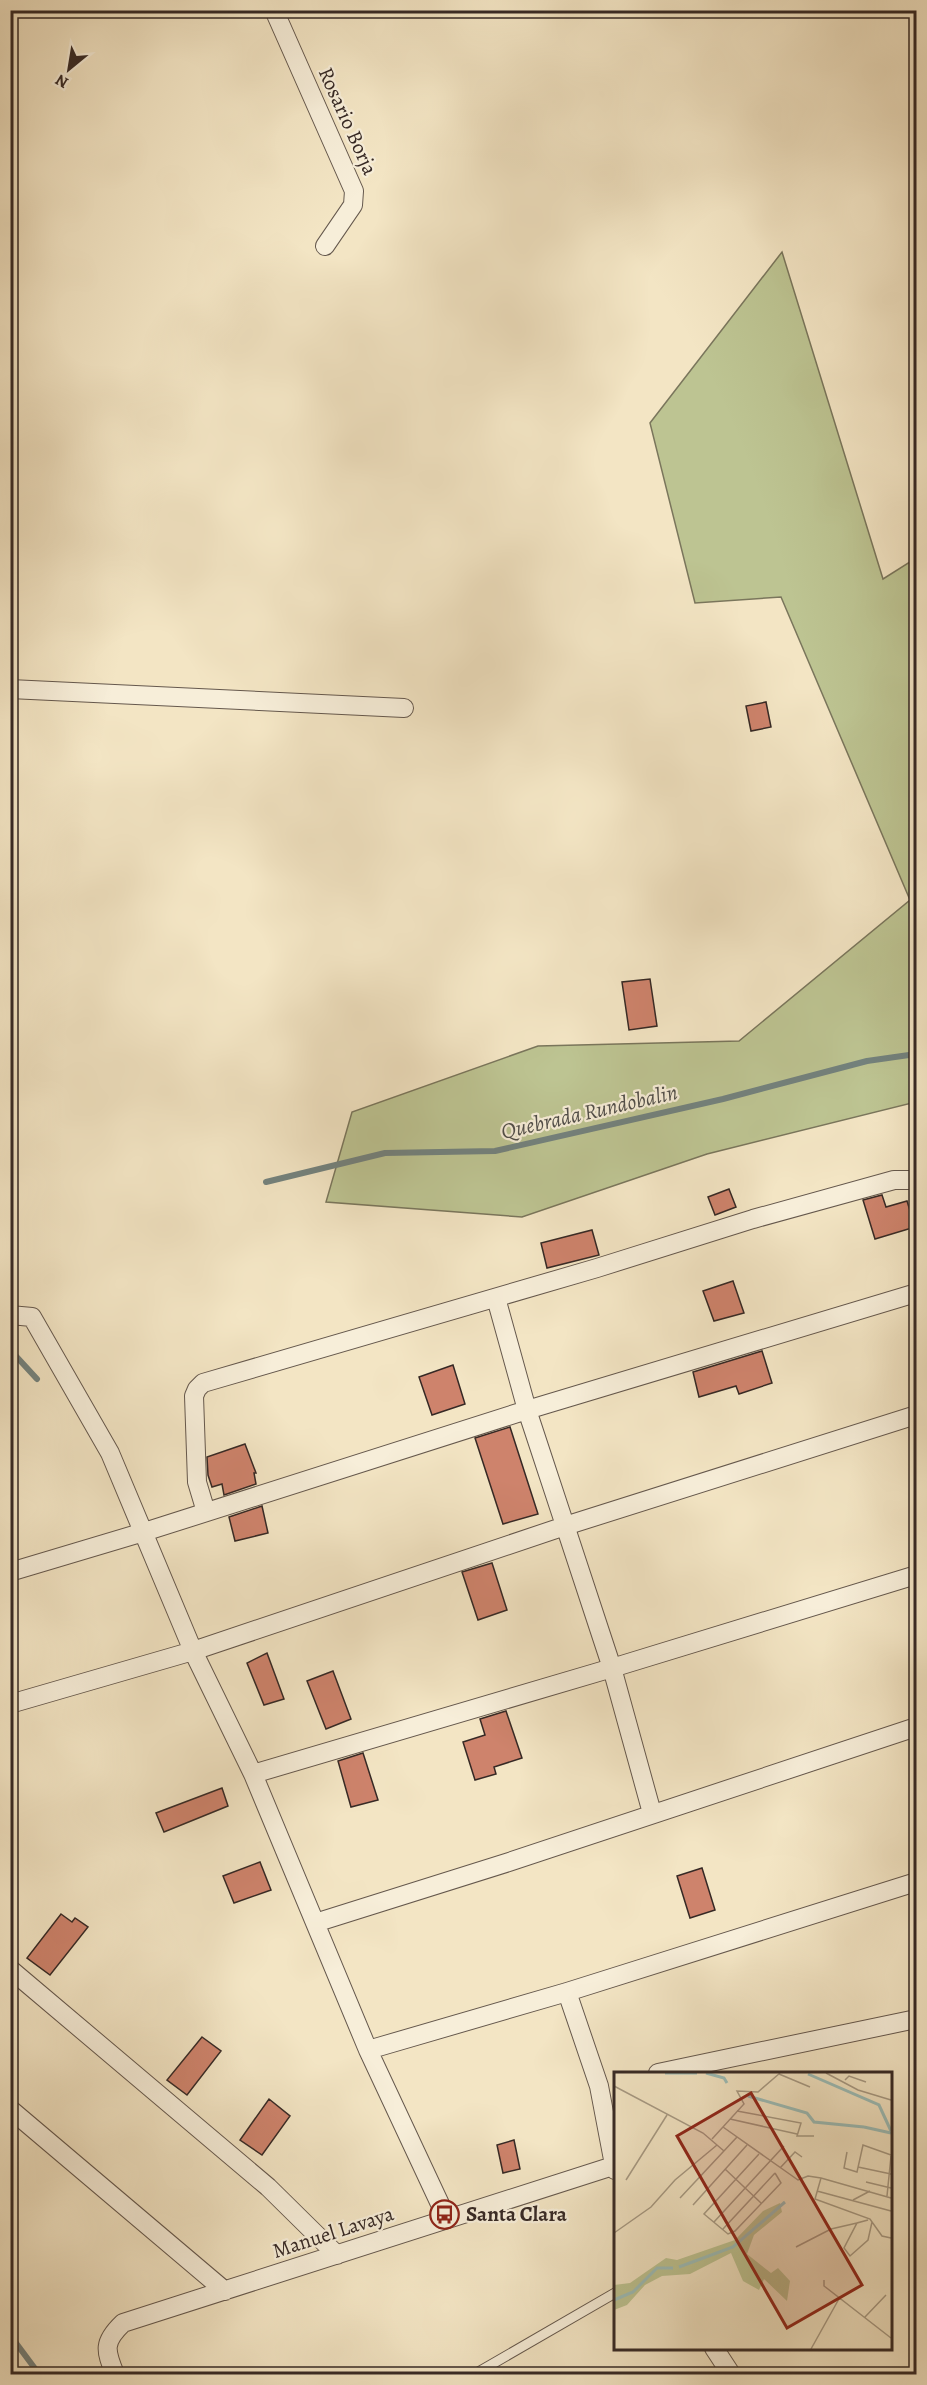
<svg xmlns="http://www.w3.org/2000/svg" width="927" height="2385" viewBox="0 0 927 2385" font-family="Alegreya,serif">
<rect width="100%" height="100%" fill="#f3e5c4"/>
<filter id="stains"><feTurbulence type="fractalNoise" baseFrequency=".00333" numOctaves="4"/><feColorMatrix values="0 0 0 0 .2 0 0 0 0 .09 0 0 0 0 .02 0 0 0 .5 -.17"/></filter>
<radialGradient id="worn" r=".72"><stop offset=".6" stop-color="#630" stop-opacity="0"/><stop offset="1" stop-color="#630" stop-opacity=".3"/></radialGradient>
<path fill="#bdc492" stroke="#7a765c" stroke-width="1.5" d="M 782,252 L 883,579 L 916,558 L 916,1102 L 707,1154 L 522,1217 L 326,1202 L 352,1112 L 538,1046 L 739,1041 L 910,900 L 781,597 L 695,603 L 650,423 Z"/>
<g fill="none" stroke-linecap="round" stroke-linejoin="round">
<path stroke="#73827e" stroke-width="6" d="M 266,1182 L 385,1153 L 495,1151 L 723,1099 L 867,1061 L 916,1054
M 14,1354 L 37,1379
M 10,2335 L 39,2374"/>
</g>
<path fill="#ce836c" stroke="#362925" stroke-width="1.5" d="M 766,702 L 771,727 L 751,731 L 746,706 Z
M 650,979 L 657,1026 L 629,1030 L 622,982 Z
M 729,1189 L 736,1207 L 715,1215 L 708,1197 Z
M 882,1195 L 886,1207 L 907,1201 L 915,1227 L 875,1239 L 863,1200 Z
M 592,1230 L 599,1255 L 547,1268 L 541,1243 Z
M 733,1281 L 744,1313 L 714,1321 L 703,1291 Z
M 762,1351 L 772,1383 L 739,1394 L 736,1386 L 699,1397 L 693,1372 Z
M 453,1365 L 465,1404 L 432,1415 L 419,1377 Z
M 510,1427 L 538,1514 L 503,1524 L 475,1438 Z
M 245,1444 L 256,1473 L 254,1473 L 256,1484 L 224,1495 L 222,1484 L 212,1487 L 208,1475 L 207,1457 Z
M 262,1506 L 268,1533 L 235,1541 L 229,1517 Z
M 492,1563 L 507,1610 L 478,1620 L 462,1572 Z
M 267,1653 L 284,1699 L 264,1705 L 247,1663 Z
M 333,1671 L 351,1719 L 326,1729 L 307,1681 Z
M 506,1711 L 522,1758 L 494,1767 L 496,1774 L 475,1780 L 463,1742 L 485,1735 L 480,1719 Z
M 363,1753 L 378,1800 L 351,1807 L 338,1761 Z
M 222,1788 L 228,1806 L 164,1832 L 156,1813 Z
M 260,1862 L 271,1890 L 234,1903 L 223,1876 Z
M 702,1868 L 715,1910 L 690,1918 L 677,1876 Z
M 61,1914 L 72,1922 L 75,1918 L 88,1927 L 50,1975 L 27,1958 Z
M 202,2037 L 221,2051 L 187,2095 L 167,2080 Z
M 269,2099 L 290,2116 L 262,2155 L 240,2140 Z
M 514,2140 L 520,2169 L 503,2173 L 497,2145 Z"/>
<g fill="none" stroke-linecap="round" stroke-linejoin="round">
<defs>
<path id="lane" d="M 475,2374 L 615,2293"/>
<path id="street" d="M 274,10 L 354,191 L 353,205 L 325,246
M 10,689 L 404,708
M 496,1298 L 527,1410 L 612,1668 L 652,1813
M 10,1315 L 32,1317 L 110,1453 L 193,1651 L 253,1774 L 368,2050 L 447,2219
M 206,1512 L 197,1482 L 194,1396 L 197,1389 L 203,1383 L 597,1268 L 753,1219 L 894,1180 L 916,1180
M 10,1572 L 144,1532 L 527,1410 L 916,1293
M 10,1704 L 193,1651 L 565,1526 L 916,1415
M 253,1774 L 612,1668 L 916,1575
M 315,1923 L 509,1862 L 916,1727
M 10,1969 L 268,2187 L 337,2255
M 567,1992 L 599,2086 L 615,2170
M 368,2050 L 567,1992 L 916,1882
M 658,2073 L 916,2019
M 10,2109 L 225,2291
M 714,2348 L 731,2374
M 115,2374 C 105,2350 103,2342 123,2323 L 613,2166"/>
</defs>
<use href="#lane" stroke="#65584d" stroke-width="11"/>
<use href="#street" stroke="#65584d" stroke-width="20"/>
<use href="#lane" stroke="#f7eed9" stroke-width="9"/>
<use href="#street" stroke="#f7eed9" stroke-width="18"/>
</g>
<defs>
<symbol id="bus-ring" viewBox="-11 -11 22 22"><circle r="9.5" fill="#f7eed9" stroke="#8f2418" stroke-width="1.5"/><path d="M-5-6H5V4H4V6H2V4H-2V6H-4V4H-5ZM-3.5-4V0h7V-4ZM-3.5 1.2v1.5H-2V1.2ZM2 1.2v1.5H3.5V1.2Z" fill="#8f2418"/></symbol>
</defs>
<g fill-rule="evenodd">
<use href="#bus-ring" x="428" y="2198" width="33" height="33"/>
</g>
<g text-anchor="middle" stroke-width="4.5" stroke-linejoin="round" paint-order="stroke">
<g font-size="21" fill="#362925" stroke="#f7eed9">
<text transform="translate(348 121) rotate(66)" y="7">Rosario Borja</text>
<text transform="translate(333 2232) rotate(-18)" y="7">Manuel Lavaya</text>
</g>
<g font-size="21" font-weight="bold" fill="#362925" stroke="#f7eed9" text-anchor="start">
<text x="466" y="2221">Santa Clara</text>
</g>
<g font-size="22" font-style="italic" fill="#504e4a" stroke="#f7eed9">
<text transform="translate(589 1111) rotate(-13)" y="8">Quebrada Rundobalin</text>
</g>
</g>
<g transform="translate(614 2072)">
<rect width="278" height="278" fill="#f3e5c4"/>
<path d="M 166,131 L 168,140 L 140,163 L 133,182 L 157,201 L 164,196 L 176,209 L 173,229 L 150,207 L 145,218 L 129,209 L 117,181 L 76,202 L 48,204 L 31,213 L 13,233 L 0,238 L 0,213 L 16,211 L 52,186 L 63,188 L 121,168 L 149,139 Z" fill="#bdc492"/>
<path fill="none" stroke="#9cbeb9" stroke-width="3" d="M 51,1 L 83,1M 92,1 L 110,6 L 113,11M 194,2 L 265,33 L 277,59M 134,24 L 193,41 L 200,50 L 250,55M 250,55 L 277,61M 65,195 L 119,175 L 171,130M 0,228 L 19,220 L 43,196 L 59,196"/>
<path fill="none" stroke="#a79a84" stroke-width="1.5" d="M 212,1 L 244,18 L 277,28M 165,2 L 196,15M 231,8 L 235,4 L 252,10M 0,14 L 89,61 L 110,79M 123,39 L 187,51 L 183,64 L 200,64M 116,47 L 183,62M 109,55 L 184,108 L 194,104 L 207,106 L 277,126M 98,67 L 130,32 L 123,19 L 144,20 L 166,1M 233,80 L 230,96 L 243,100 L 249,73 L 277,83M 145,82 L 90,142 L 114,162 L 121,159 L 167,111 L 161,101M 244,95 L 277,102M 166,96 L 181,80 L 188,85M 111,97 L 147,131M 207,106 L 201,127 L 256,147 L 268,164 L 277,166M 12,108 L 53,43M 252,110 L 277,116M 203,119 L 277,139M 273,124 L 277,84M 66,126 L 123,65M 239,128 L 256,119M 79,133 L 133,73M 254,148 L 243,151 L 230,176 L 236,184 L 254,168 L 258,150M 100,150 L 170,74M 109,157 L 161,101M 0,161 L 37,135 L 61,108 L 103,73M 182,175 L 217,157 L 243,151M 210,208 L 210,214 L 277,266M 251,245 L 272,223M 197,277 L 226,225"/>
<path fill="#8f2418" fill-opacity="0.15" stroke="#8f2418" stroke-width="3" d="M 137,21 L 248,213 L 173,256 L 63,64 Z"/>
<rect width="278" height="278" fill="none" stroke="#362925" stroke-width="3"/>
</g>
<rect width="927" height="2385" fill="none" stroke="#f3e5c4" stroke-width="36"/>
<rect x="12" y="12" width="903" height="2361" fill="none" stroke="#362925" stroke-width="3"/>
<rect x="18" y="18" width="891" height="2349" fill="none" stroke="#362925" stroke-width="1.5"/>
<g transform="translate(69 69) rotate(210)" stroke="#f7eed9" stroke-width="4.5" paint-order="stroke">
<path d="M0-4.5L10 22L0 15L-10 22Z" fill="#362925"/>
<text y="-9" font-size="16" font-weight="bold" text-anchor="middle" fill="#362925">N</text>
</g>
<rect width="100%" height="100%" filter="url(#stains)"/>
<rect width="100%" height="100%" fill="url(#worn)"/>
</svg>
